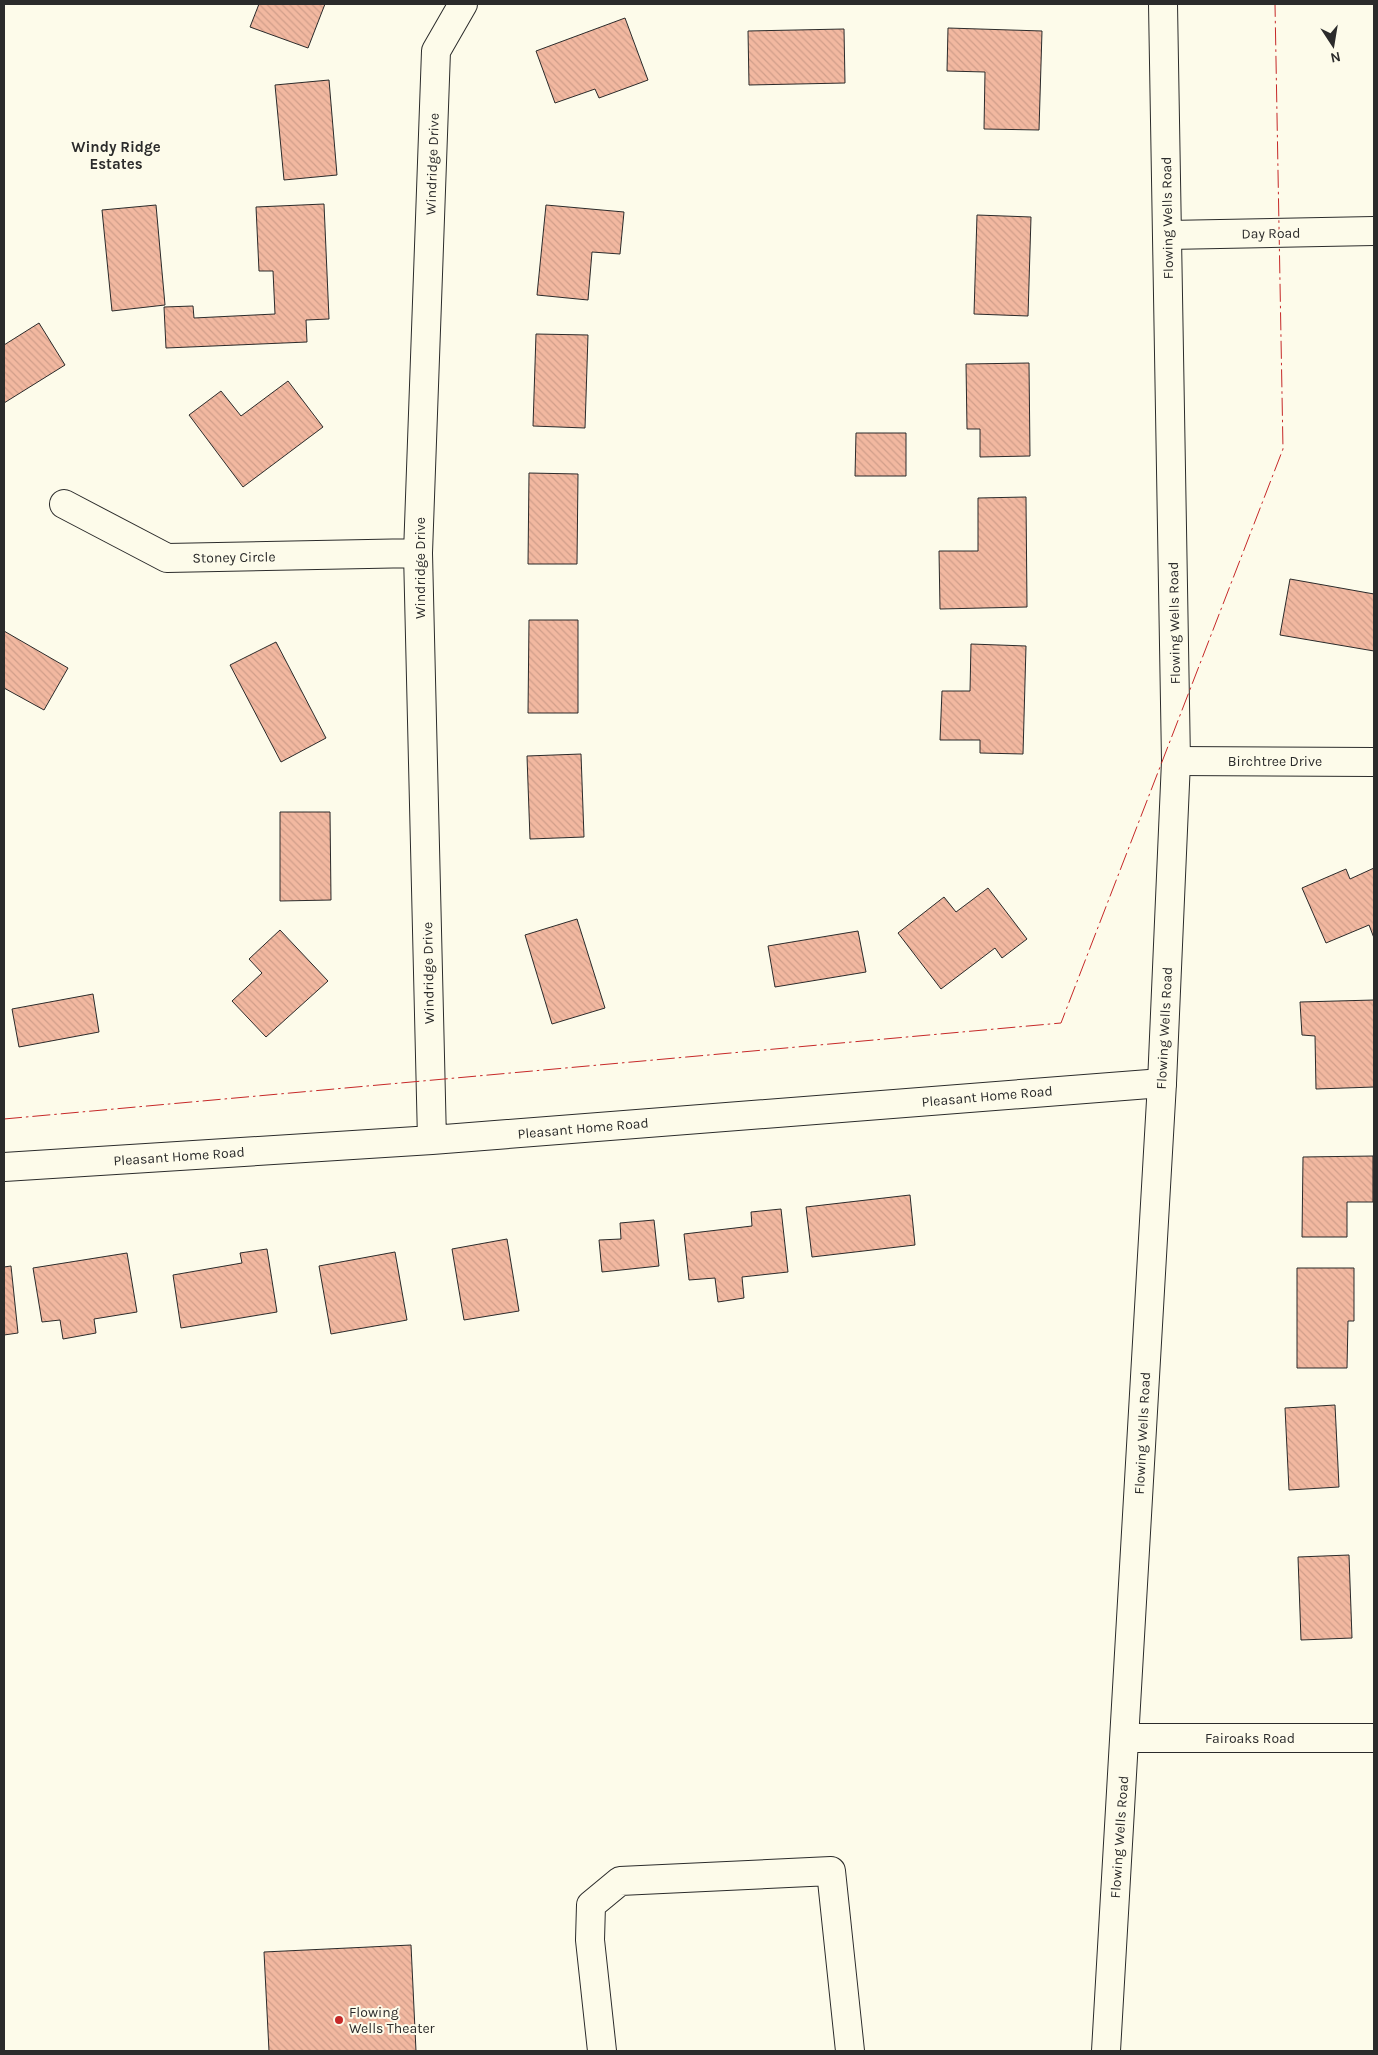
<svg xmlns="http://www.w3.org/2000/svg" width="1378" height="2055" viewBox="0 0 1378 2055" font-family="Karla,sans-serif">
<defs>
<pattern id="building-back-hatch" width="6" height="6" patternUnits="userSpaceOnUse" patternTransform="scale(1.25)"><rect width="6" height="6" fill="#f2b8a0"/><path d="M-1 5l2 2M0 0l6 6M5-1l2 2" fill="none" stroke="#d09e8a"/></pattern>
</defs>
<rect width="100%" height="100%" fill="#fdfbea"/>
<path fill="url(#building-back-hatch)" stroke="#2b2b2b" d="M 259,4 L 325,4 L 308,48 L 250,27 Z
M 625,18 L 648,80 L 599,98 L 595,89 L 555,103 L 536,51 Z
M 948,28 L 1042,31 L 1039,130 L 984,129 L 985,72 L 947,71 Z
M 844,29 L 845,83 L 749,85 L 748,31 Z
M 329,80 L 337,175 L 284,180 L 275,85 Z
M 324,204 L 329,319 L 306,320 L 307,342 L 166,348 L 164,307 L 193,306 L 194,318 L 275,314 L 273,271 L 259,271 L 256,207 Z
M 156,205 L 165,305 L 112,311 L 102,210 Z
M 546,205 L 624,212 L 620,254 L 592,252 L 588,300 L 537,295 Z
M 977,215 L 1031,217 L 1028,316 L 974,314 Z
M 39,323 L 65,365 L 4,403 L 4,345 Z
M 536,334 L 588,335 L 585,428 L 533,426 Z
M 1029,363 L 1030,456 L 980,457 L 980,429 L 967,429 L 966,364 Z
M 288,381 L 323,427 L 243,487 L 189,415 L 221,391 L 241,416 Z
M 856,433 L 906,433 L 906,476 L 855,476 Z
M 529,473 L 578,474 L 577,564 L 528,564 Z
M 1026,497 L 1027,607 L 940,609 L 939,551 L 978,551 L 978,498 Z
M 1290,579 L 1374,594 L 1374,651 L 1280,635 Z
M 529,620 L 578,620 L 578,713 L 528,713 Z
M 4,631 L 68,668 L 44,710 L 4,688 Z
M 276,642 L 326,738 L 281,762 L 230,665 Z
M 971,644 L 1026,646 L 1023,754 L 980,753 L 980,740 L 940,740 L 942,691 L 970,691 Z
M 581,754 L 584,837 L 530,839 L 527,756 Z
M 280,812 L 330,812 L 331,900 L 280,901 Z
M 1374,868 L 1374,938 L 1369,925 L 1326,943 L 1302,888 L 1346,869 L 1350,879 Z
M 988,888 L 1027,939 L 1002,958 L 995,948 L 941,989 L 898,933 L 944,897 L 956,912 Z
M 577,919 L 605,1008 L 552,1024 L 525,935 Z
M 280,930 L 328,981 L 266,1037 L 232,1001 L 262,973 L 249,959 Z
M 858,931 L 866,972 L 775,987 L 768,946 Z
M 93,994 L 99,1032 L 19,1047 L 12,1009 Z
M 1374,1000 L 1374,1087 L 1316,1089 L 1315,1036 L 1302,1035 L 1300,1002 Z
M 1373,1156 L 1373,1202 L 1347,1202 L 1347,1237 L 1302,1237 L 1303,1157 Z
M 910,1195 L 915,1245 L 812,1257 L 806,1207 Z
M 781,1209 L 788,1272 L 742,1277 L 744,1298 L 718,1302 L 715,1278 L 689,1280 L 684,1234 L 752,1226 L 751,1212 Z
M 654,1220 L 659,1266 L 602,1272 L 599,1240 L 621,1239 L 620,1223 Z
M 507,1239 L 519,1311 L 464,1320 L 452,1249 Z
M 267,1249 L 277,1312 L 181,1328 L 173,1275 L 242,1263 L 240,1253 Z
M 395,1252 L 407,1320 L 331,1334 L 319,1266 Z
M 127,1253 L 137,1312 L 94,1319 L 96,1333 L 63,1339 L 60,1320 L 42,1322 L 33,1268 Z
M 11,1266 L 18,1333 L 4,1335 L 4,1267 Z
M 1297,1268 L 1354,1268 L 1354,1321 L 1348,1321 L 1347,1368 L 1297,1368 Z
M 1335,1405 L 1339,1487 L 1289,1490 L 1285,1408 Z
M 1349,1555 L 1352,1638 L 1301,1640 L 1298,1557 Z
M 411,1945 L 416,2051 L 269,2051 L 264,1952 Z"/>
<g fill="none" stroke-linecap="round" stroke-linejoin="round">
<defs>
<path id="minor" d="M 1168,235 L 1374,231
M 64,504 L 167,558 L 418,553
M 1176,761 L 1374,762
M 432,1140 L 418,553 L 436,51 L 463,4
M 4,1167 L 432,1140 L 1162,1083
M 1125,1738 L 1374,1738
M 602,2051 L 590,1940 L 591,1905 L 620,1881 L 831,1871 L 850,2051"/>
<path id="major" d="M 1106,2051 L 1162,1083 L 1176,761 L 1163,4"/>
</defs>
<use href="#minor" stroke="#2b2b2b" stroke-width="30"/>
<use href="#major" stroke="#2b2b2b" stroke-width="30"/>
<use href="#minor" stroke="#fdfbea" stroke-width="28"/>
<use href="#major" stroke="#fdfbea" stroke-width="28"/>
<path stroke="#c62828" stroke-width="1" stroke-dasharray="18 4 2.5 4" stroke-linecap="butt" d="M 4,1119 L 1061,1023 L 1283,449 L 1275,4"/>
</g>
<circle fill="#c62828" stroke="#fdfbea" stroke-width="2" cx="339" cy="2020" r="5"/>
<g text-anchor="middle" stroke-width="4" stroke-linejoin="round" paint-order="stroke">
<g font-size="14" fill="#2b2b2b" stroke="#fdfbea">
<text transform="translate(432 164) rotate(-88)" y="5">Windridge Drive</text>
<text transform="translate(1167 218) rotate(-91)" y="5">Flowing Wells Road</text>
<text transform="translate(1271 233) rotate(-1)" y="5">Day Road</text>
<text transform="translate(234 557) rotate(-1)" y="5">Stoney Circle</text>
<text transform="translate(420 568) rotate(-90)" y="5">Windridge Drive</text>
<text transform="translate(1174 623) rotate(-91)" y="5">Flowing Wells Road</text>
<text x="1275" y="766">Birchtree Drive</text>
<text transform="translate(428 973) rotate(-91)" y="5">Windridge Drive</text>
<text transform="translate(1164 1028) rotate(-87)" y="5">Flowing Wells Road</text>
<text transform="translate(987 1096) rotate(-5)" y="5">Pleasant Home Road</text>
<text transform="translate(583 1128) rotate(-5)" y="5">Pleasant Home Road</text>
<text transform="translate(179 1156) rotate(-4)" y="5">Pleasant Home Road</text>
<text transform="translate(1142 1433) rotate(-87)" y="5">Flowing Wells Road</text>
<text x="1250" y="1743">Fairoaks Road</text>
<text transform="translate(1119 1837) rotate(-86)" y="5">Flowing Wells Road</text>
</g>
<g font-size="14" fill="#2b2b2b" stroke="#fdfbea" text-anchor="start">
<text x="349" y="2017">Flowing<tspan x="349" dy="16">Wells Theater</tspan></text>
</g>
<g font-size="15" font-weight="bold" fill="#2b2b2b" stroke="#fdfbea">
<text x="116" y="152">Windy Ridge<tspan x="116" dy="17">Estates</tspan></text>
</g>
</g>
<rect width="1378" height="2055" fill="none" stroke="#2b2b2b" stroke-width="10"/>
<g transform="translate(1333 45) rotate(168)" stroke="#fdfbea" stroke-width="4" paint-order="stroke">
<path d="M0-4L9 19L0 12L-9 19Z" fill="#2b2b2b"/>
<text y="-8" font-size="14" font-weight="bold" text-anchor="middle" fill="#2b2b2b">N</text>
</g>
</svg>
